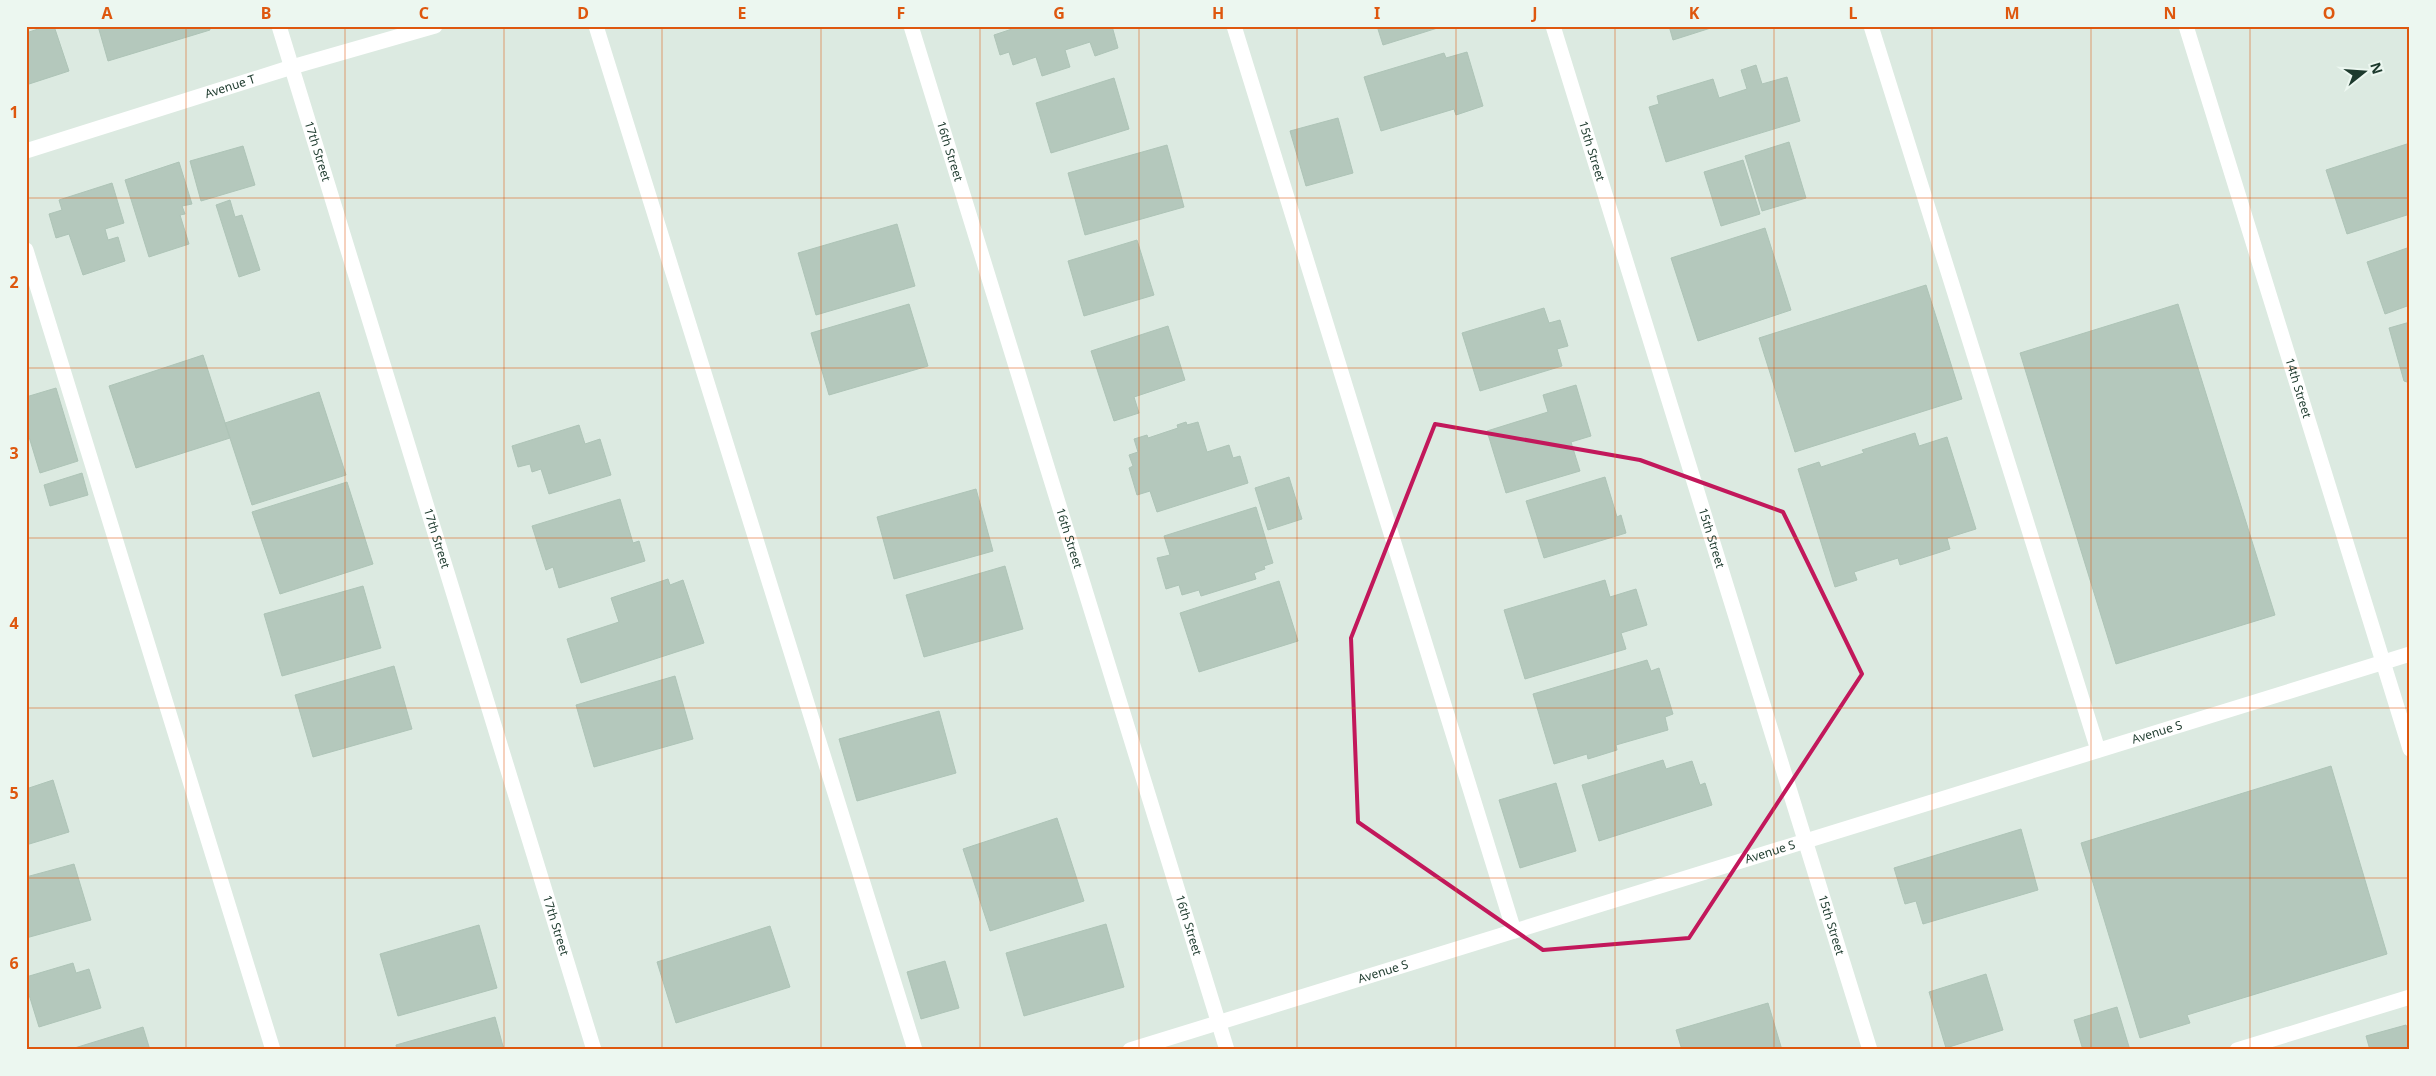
<svg xmlns="http://www.w3.org/2000/svg" width="2436" height="1076" viewBox="0 0 2436 1076" font-family="'Noto Sans',sans-serif">
<rect width="100%" height="100%" fill="#dceae1"/>
<path fill="#b4c8bc" stroke="#aec4b7" d="M 47,26 L 54,26 L 69,71 L 26,85 L 26,33 Z
M 98,26 L 209,26 L 210,30 L 108,61 Z
M 1011,26 L 1112,26 L 1118,48 L 1095,56 L 1090,42 L 1065,50 L 1070,67 L 1042,76 L 1036,57 L 1013,65 L 1009,52 L 1000,55 L 994,35 L 1012,29 Z
M 1377,26 L 1444,26 L 1383,45 Z
M 1669,26 L 1717,26 L 1673,40 Z
M 1467,52 L 1483,106 L 1456,115 L 1454,109 L 1381,131 L 1364,77 L 1444,53 L 1446,58 Z
M 1756,65 L 1762,84 L 1787,77 L 1800,121 L 1666,162 L 1649,107 L 1659,104 L 1657,96 L 1713,79 L 1719,98 L 1747,89 L 1741,70 Z
M 1114,78 L 1129,129 L 1051,153 L 1036,103 Z
M 1338,118 L 1353,173 L 1306,186 L 1290,131 Z
M 1789,142 L 1806,198 L 1762,211 L 1745,156 Z
M 2410,143 L 2410,214 L 2347,234 L 2326,170 Z
M 1167,145 L 1184,207 L 1085,235 L 1068,173 Z
M 243,146 L 255,185 L 201,201 L 190,161 Z
M 1743,160 L 1760,214 L 1721,226 L 1704,172 Z
M 179,162 L 192,204 L 182,206 L 185,214 L 180,215 L 189,244 L 149,257 L 125,180 Z
M 112,183 L 124,223 L 105,229 L 108,240 L 118,237 L 125,261 L 83,275 L 69,234 L 56,238 L 49,214 L 62,210 L 59,200 Z
M 230,200 L 235,217 L 242,215 L 260,270 L 239,277 L 216,205 Z
M 897,224 L 915,286 L 816,315 L 798,253 Z
M 1765,228 L 1791,310 L 1698,341 L 1671,258 Z
M 1137,240 L 1154,295 L 1084,316 L 1068,261 Z
M 2410,247 L 2410,305 L 2385,314 L 2367,262 Z
M 1926,285 L 1962,399 L 1795,452 L 1759,338 Z
M 909,304 L 928,366 L 829,395 L 811,333 Z
M 2178,304 L 2275,615 L 2116,664 L 2020,353 Z
M 1544,308 L 1549,323 L 1560,320 L 1568,346 L 1557,349 L 1562,366 L 1480,391 L 1462,333 Z
M 2410,322 L 2410,383 L 2404,381 L 2389,328 Z
M 1168,326 L 1185,380 L 1134,397 L 1139,413 L 1114,421 L 1091,351 Z
M 203,355 L 230,438 L 136,468 L 109,386 Z
M 1576,385 L 1591,436 L 1571,442 L 1580,471 L 1506,493 L 1487,431 L 1548,412 L 1543,395 Z
M 56,388 L 78,461 L 40,473 L 26,427 L 26,397 Z
M 319,392 L 346,475 L 252,505 L 225,423 Z
M 1186,422 L 1187,425 L 1198,422 L 1207,452 L 1229,445 L 1233,458 L 1240,456 L 1248,483 L 1157,512 L 1150,491 L 1137,495 L 1129,468 L 1133,466 L 1129,455 L 1138,452 L 1134,439 L 1147,435 L 1148,438 L 1178,428 L 1177,425 Z
M 579,425 L 585,444 L 600,439 L 611,475 L 549,494 L 541,469 L 532,472 L 530,464 L 518,467 L 512,446 Z
M 1915,433 L 1919,446 L 1947,437 L 1976,529 L 1947,538 L 1950,549 L 1900,565 L 1898,558 L 1854,572 L 1857,580 L 1835,587 L 1798,469 L 1819,462 L 1821,467 L 1864,453 L 1862,450 Z
M 82,473 L 88,495 L 50,506 L 44,485 Z
M 1289,477 L 1302,519 L 1268,530 L 1255,488 Z
M 1605,477 L 1617,517 L 1621,515 L 1626,533 L 1544,558 L 1526,501 Z
M 347,482 L 373,564 L 280,594 L 252,512 Z
M 976,489 L 993,551 L 894,579 L 877,517 Z
M 620,499 L 633,543 L 639,541 L 645,561 L 559,588 L 553,567 L 546,570 L 532,526 Z
M 1256,507 L 1273,563 L 1264,566 L 1265,569 L 1254,573 L 1256,579 L 1201,596 L 1199,590 L 1182,595 L 1179,585 L 1166,589 L 1157,558 L 1170,555 L 1164,536 Z
M 1005,566 L 1023,629 L 924,657 L 906,595 Z
M 668,579 L 670,585 L 683,580 L 704,643 L 581,683 L 567,639 L 619,622 L 611,598 Z
M 1605,580 L 1610,597 L 1636,589 L 1647,625 L 1621,633 L 1626,649 L 1525,679 L 1504,610 Z
M 1279,581 L 1298,641 L 1199,672 L 1180,613 Z
M 363,586 L 381,648 L 282,676 L 264,614 Z
M 1647,660 L 1651,671 L 1659,668 L 1673,714 L 1665,717 L 1668,730 L 1616,745 L 1617,750 L 1588,759 L 1587,754 L 1554,764 L 1533,694 Z
M 394,666 L 412,729 L 313,757 L 295,695 Z
M 675,676 L 693,739 L 594,767 L 576,705 Z
M 939,711 L 956,773 L 857,801 L 839,739 Z
M 1663,760 L 1666,769 L 1692,761 L 1700,785 L 1705,783 L 1712,805 L 1599,841 L 1582,785 Z
M 2331,766 L 2387,954 L 2187,1015 L 2190,1023 L 2140,1038 L 2081,843 Z
M 53,780 L 69,832 L 26,845 L 26,789 Z
M 1556,783 L 1576,851 L 1520,868 L 1499,800 Z
M 1057,818 L 1084,901 L 990,931 L 963,849 Z
M 2021,829 L 2038,890 L 1923,924 L 1916,901 L 1905,904 L 1894,868 Z
M 74,864 L 91,920 L 26,938 L 26,877 Z
M 1106,924 L 1124,987 L 1024,1016 L 1006,953 Z
M 479,925 L 497,988 L 398,1016 L 380,954 Z
M 770,926 L 790,987 L 676,1023 L 657,962 Z
M 945,961 L 959,1008 L 921,1019 L 907,972 Z
M 73,963 L 76,973 L 89,969 L 101,1008 L 39,1027 L 26,985 L 26,977 Z
M 1986,974 L 2003,1030 L 1946,1048 L 1929,992 Z
M 1768,1003 L 1782,1050 L 1682,1050 L 1676,1030 Z
M 2117,1007 L 2130,1050 L 2083,1050 L 2074,1020 Z
M 495,1017 L 504,1050 L 397,1050 L 396,1045 Z
M 2406,1025 L 2410,1034 L 2410,1050 L 2370,1050 L 2366,1036 Z
M 143,1027 L 150,1050 L 68,1050 Z"/>
<g fill="none" stroke-linecap="round" stroke-linejoin="round">
<g stroke="#fff" stroke-width="15">
<path id="s1" d="M 279,26 L 594,1050"/>
<path d="M 596,26 L 915,1050"/>
<path id="s2" d="M 911,26 L 1227,1050"/>
<path d="M 1234,26 L 1514,931"/>
<path id="s3" d="M 1553,26 L 1870,1050"/>
<path d="M 1871,26 L 2098,750"/>
<path id="s4" d="M 2186,26 L 2410,749"/>
<path id="s5" d="M 26,151 L 292,67 L 435,26"/>
<path d="M 26,250 L 273,1050"/>
<path id="s6" d="M 1130,1050 L 2410,654"/>
<path d="M 2237,1050 L 2410,997"/>
</g>
</g>
<path fill="none" stroke="#c2185b" stroke-width="4" stroke-linejoin="round" d="M 1435,424 L 1640,460 L 1783,512 L 1862,674 L 1689,938 L 1543,950 L 1358,822 L 1351,638 Z"/>
<path fill="none" stroke="#de570e" stroke-width="1" stroke-opacity="0.55" d="M 186,26 L 186,1050M 345,26 L 345,1050M 504,26 L 504,1050M 662,26 L 662,1050M 821,26 L 821,1050M 980,26 L 980,1050M 1139,26 L 1139,1050M 1297,26 L 1297,1050M 1456,26 L 1456,1050M 1615,26 L 1615,1050M 1774,26 L 1774,1050M 1932,26 L 1932,1050M 2091,26 L 2091,1050M 2250,26 L 2250,1050M 26,198 L 2410,198M 26,368 L 2410,368M 26,538 L 2410,538M 26,708 L 2410,708M 26,878 L 2410,878"/>
<g text-anchor="middle" stroke-width="5" stroke-linejoin="round" paint-order="stroke">
<g font-size="12" fill="#1d3a2d" stroke="#ecf7f0">
<text dy="4" stroke="none"><textPath href="#s5" startOffset="214">Avenue T</textPath></text>
<text dy="4" stroke="none"><textPath href="#s1" startOffset="131">17th Street</textPath></text>
<text dy="4" stroke="none"><textPath href="#s2" startOffset="131">16th Street</textPath></text>
<text dy="4" stroke="none"><textPath href="#s3" startOffset="131">15th Street</textPath></text>
<text dy="4" stroke="none"><textPath href="#s4" startOffset="379">14th Street</textPath></text>
<text dy="4" stroke="none"><textPath href="#s1" startOffset="536">17th Street</textPath></text>
<text dy="4" stroke="none"><textPath href="#s2" startOffset="536">16th Street</textPath></text>
<text dy="4" stroke="none"><textPath href="#s3" startOffset="536">15th Street</textPath></text>
<text dy="4" stroke="none"><textPath href="#s6" startOffset="1075">Avenue S</textPath></text>
<text dy="4" stroke="none"><textPath href="#s6" startOffset="670">Avenue S</textPath></text>
<text dy="4" stroke="none"><textPath href="#s1" startOffset="941">17th Street</textPath></text>
<text dy="4" stroke="none"><textPath href="#s2" startOffset="941">16th Street</textPath></text>
<text dy="4" stroke="none"><textPath href="#s3" startOffset="941">15th Street</textPath></text>
<text dy="4" stroke="none"><textPath href="#s6" startOffset="265">Avenue S</textPath></text>
</g>
</g>
<rect width="2436" height="1076" fill="none" stroke="#ecf7f0" stroke-width="55"/>
<g transform="translate(2364 72) rotate(73)" stroke="#ecf7f0" stroke-width="4" paint-order="stroke">
<path d="M0-4L9 19L0 12L-9 19Z" fill="#1d3a2d"/>
<text y="-8" font-size="14" font-weight="bold" text-anchor="middle" fill="#1d3a2d">N</text>
</g>
<rect x="28" y="28" width="2380" height="1020" fill="none" stroke="#de570e" stroke-width="2"/>
<g font-size="16" text-anchor="middle" font-weight="bold" fill="#de570e">
<text x="107" y="19">A</text>
<text x="266" y="19">B</text>
<text x="424" y="19">C</text>
<text x="583" y="19">D</text>
<text x="742" y="19">E</text>
<text x="901" y="19">F</text>
<text x="1059" y="19">G</text>
<text x="1218" y="19">H</text>
<text x="1377" y="19">I</text>
<text x="1535" y="19">J</text>
<text x="1694" y="19">K</text>
<text x="1853" y="19">L</text>
<text x="2012" y="19">M</text>
<text x="2170" y="19">N</text>
<text x="2329" y="19">O</text>
<text x="14" y="118">1</text>
<text x="14" y="288">2</text>
<text x="14" y="459">3</text>
<text x="14" y="629">4</text>
<text x="14" y="799">5</text>
<text x="14" y="969">6</text>
</g>
</svg>
